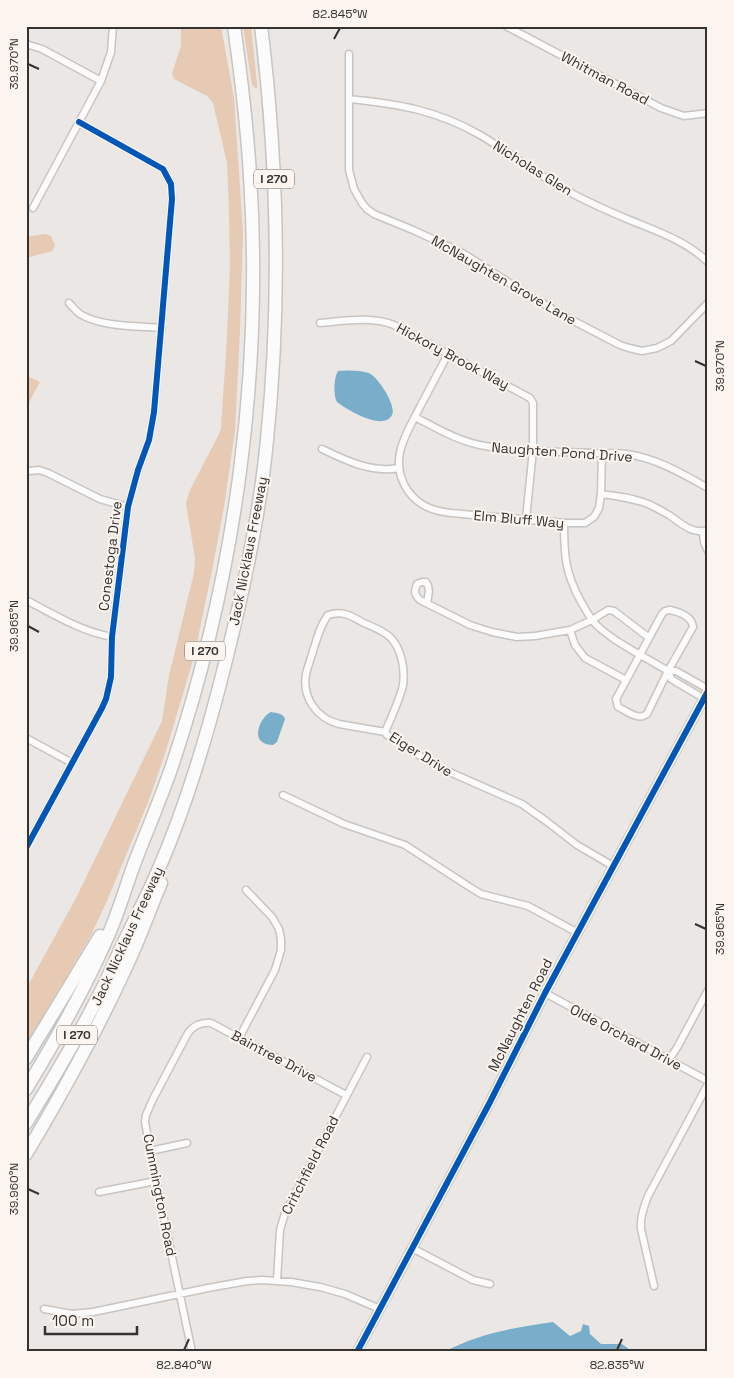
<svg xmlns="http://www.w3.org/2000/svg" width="734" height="1378" viewBox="0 0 734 1378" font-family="'Space Grotesk',sans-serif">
<rect width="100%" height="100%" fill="#ebe7e4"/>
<path fill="#e6cab4" d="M 181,26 L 221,26 L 234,98 L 243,232 L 240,332 L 235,431 L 224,507 L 212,571 L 194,657 L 165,754 L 149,800 L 107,901 L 91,935 L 26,1046 L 26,989 L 76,898 L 162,721 L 169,675 L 194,573 L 195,559 L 186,503 L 190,490 L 218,436 L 221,428 L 227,337 L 230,266 L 229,210 L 227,163 L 213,103 L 207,96 L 174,79 L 172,73 L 181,46 Z
M 243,26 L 251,26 L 257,83 L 257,88 L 255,88 L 252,85 Z
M 45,234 L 51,236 L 55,245 L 52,251 L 26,258 L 26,237 Z
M 26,375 L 40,382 L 26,408 Z"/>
<path fill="#79aeca" d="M 338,371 C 347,370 360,370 369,373 C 378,377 397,406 392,415 C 383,432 346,409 337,402 C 333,395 334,377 338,371 Z
M 271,712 C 277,713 284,714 285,719 L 277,742 L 273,745 C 269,745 264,744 261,741 C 253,733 263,715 271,712 Z
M 553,1322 L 570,1336 L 581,1331 L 583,1324 L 589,1326 L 590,1334 L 601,1344 L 622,1344 L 633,1352 L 444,1352 C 480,1333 513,1328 553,1322 Z"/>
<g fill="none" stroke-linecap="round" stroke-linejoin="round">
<defs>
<path id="minor" d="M 506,26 L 661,108 L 684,116 L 708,113
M 26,44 L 42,49 L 101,81
M 349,54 L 349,170 L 354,189 L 362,203 L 367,209 L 374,214 L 413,230 L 461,252 L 530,296 L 568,318 L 620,345 L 629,348 L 642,351 L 657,348 L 671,341 L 708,303
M 349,99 C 398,104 437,110 480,135 C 515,155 546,182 583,199 C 599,207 615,214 632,221 C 659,232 686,241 708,262
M 33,208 L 101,81 L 111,52 L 113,26
M 69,303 C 72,306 76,311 80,314 C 101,327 137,326 162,328
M 320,323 C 345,321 371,316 394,325 L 530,398 L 533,403 L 533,450 L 526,519
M 448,354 C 439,371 430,388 421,405 C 407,433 387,460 408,491 C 419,506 433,511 451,513 L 564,523 L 585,523 L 594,517 L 599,508 L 601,494 L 602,453
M 415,417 C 438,429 460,442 485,446 C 522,453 560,451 596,453 C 606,453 617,453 627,454 C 656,458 683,474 708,488
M 322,449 C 347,461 371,473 399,468
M 26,472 L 29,471 L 39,470 L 48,473 L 100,499 L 128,507
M 601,494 C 617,496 633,498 648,504 C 655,507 662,511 669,515 C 681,523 692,535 708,530
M 564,523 C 564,554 565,572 580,600 C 584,607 588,614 592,620 C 607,639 647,658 668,671 L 676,671 L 708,689
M 703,532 L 704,542 L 708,551
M 26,600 C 55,615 80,631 112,637
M 427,603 C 428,596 431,589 426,582 L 422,582 L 417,584 C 414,591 414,594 420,600 L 470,625 L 492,632 L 517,637 L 535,636 L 570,630 L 592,620 L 608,610 L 614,611 L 648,637
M 670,610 C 679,612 692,616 693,627 L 668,671 L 647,714 C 638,721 627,711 618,707 L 616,699 L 662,614 L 665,611 Z
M 570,630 L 575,645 L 585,658 L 626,680
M 668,671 L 671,679 L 708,701
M 385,732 C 391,718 400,699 403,685 C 405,670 402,650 391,638 C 384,631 373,627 364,623 C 351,616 343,610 328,615 C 320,626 317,638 313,651 C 311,658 308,666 306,674 C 302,697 316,718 339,724 L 385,732 L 387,735 L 436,766 L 522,804 L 546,821 L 577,845 L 613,866
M 26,738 L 72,763
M 283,795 L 344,824 L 405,845 L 468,886 L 481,894 L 528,906 L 578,933
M 26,848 L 102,708 L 106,699 L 111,677 L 112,637 L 128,507 L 138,470 L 149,440 L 154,412 L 172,199 L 171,184 L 163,169 L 79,122
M 545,993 L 708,1081
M 239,1038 L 275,970 L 281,950 L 281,939 L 279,929 L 272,917 L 246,890
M 669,1060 L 678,1046 L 708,990
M 150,1151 L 187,1143
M 99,1192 L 156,1181
M 412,1248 L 473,1280 L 490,1284
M 277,1280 L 280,1230 L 285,1213 L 367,1057
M 654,1286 L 641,1229 C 640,1217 644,1207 648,1196 L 708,1084
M 44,1309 L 72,1314 L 93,1312 L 208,1288 L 247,1281 L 262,1280 L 291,1282 L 320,1287 L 345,1294 L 380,1309
M 192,1352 L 156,1181 L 145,1122 L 146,1115 L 153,1099 L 188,1033 C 194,1025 201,1022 211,1023 L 346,1095"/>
<path id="tertiary" d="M 357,1352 L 489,1104 L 545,993 L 708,691"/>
<path id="motorway" d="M 26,1058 L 100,936
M 26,1089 C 56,1040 84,990 107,938 C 119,912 126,885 136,859 C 148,828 161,798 172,766 C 235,578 263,374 250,175 C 247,125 241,76 234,26
M 26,1123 C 50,1084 74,1044 95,1003 C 107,981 116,958 127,936 C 137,915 148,894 157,873 C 187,805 208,733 226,660 C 244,588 260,514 267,440 C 281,302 278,164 261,26
M 26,1154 C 66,1087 104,1018 135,947 C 144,926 152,904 161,883"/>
</defs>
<use href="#minor" stroke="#c7c4c1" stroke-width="9"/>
<use href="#tertiary" stroke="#c7c4c1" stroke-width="11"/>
<use href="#motorway" stroke="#c7c4c1" stroke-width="15"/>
<use href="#minor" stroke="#fcfbfb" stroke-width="6"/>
<use href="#tertiary" stroke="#fcfbfb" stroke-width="9"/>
<use href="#motorway" stroke="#fcfbfb" stroke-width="12"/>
<defs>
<path id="cycleway" d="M 26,848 L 102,708 L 106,699 L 111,677 L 112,637 L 128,507 L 138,470 L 149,440 L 154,412 L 172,199 L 171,184 L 163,169 L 79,122
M 357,1352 L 489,1104 L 545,993 L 708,691"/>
</defs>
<use href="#cycleway" stroke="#fcf4ee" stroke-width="9"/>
<use href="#cycleway" stroke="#0057b8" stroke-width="6"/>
</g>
<path fill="none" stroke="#353230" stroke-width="2" d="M 334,39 L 340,28M 28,64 L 39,69M 695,361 L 706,366M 28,626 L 39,632M 695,924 L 706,929M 28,1189 L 39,1194M 184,1350 L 189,1339M 617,1350 L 622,1339"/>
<g text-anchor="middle" stroke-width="4" stroke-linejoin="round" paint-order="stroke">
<g fill="#fcf4ee" stroke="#716c69" stroke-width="1">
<rect x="254" y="169.5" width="40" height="19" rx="4"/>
<rect x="185" y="641.5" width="40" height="19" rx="4"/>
<rect x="57" y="1025.5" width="40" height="19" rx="4"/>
</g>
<g font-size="12" font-weight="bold" fill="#353230">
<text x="274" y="183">I 270</text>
<text x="205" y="655">I 270</text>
<text x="77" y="1039">I 270</text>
</g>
<g font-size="14" fill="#353230" stroke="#fcf4ee">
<text transform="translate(605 78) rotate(28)" y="5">Whitman Road</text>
<text transform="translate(533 168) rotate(32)" y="5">Nicholas Glen</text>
<text transform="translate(504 280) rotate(30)" y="5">McNaughten Grove Lane</text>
<text transform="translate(453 356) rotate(28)" y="5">Hickory Brook Way</text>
<text transform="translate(562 452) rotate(4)" y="5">Naughten Pond Drive</text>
<text transform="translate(519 519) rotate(5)" y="5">Elm Bluff Way</text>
<text transform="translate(248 551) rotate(-79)" y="5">Jack Nicklaus Freeway</text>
<text transform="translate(110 556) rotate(-83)" y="5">Conestoga Drive</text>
<text transform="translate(421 754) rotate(32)" y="5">Eiger Drive</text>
<text transform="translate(127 936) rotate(-65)" y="5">Jack Nicklaus Freeway</text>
<text transform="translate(520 1015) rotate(-63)" y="5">McNaughten Road</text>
<text transform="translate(626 1037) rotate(28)" y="5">Olde Orchard Drive</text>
<text transform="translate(274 1056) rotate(28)" y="5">Baintree Drive</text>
<text transform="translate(310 1165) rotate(-63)" y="5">Critchfield Road</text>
<text transform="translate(160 1195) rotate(79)" y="5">Cummington Road</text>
</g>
</g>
<rect width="734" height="1378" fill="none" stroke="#fcf4ee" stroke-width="55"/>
<path d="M45 1326v8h92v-8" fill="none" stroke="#353230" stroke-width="2.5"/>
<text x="52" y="1326" font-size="15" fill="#353230" stroke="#fcf4ee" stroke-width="4" paint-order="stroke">100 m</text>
<rect x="28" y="28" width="678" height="1322" fill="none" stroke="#353230" stroke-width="2"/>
<g font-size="12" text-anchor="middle" fill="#353230">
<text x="340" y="18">82.845°W</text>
<text transform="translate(14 64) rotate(-90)" y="4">39.970°N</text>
<text transform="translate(720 366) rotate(-90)" y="4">39.970°N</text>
<text transform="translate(14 626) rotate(-90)" y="4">39.965°N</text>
<text transform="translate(720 929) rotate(-90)" y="4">39.965°N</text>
<text transform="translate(14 1189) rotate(-90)" y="4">39.960°N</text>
<text x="184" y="1369">82.840°W</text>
<text x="617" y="1369">82.835°W</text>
</g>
</svg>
